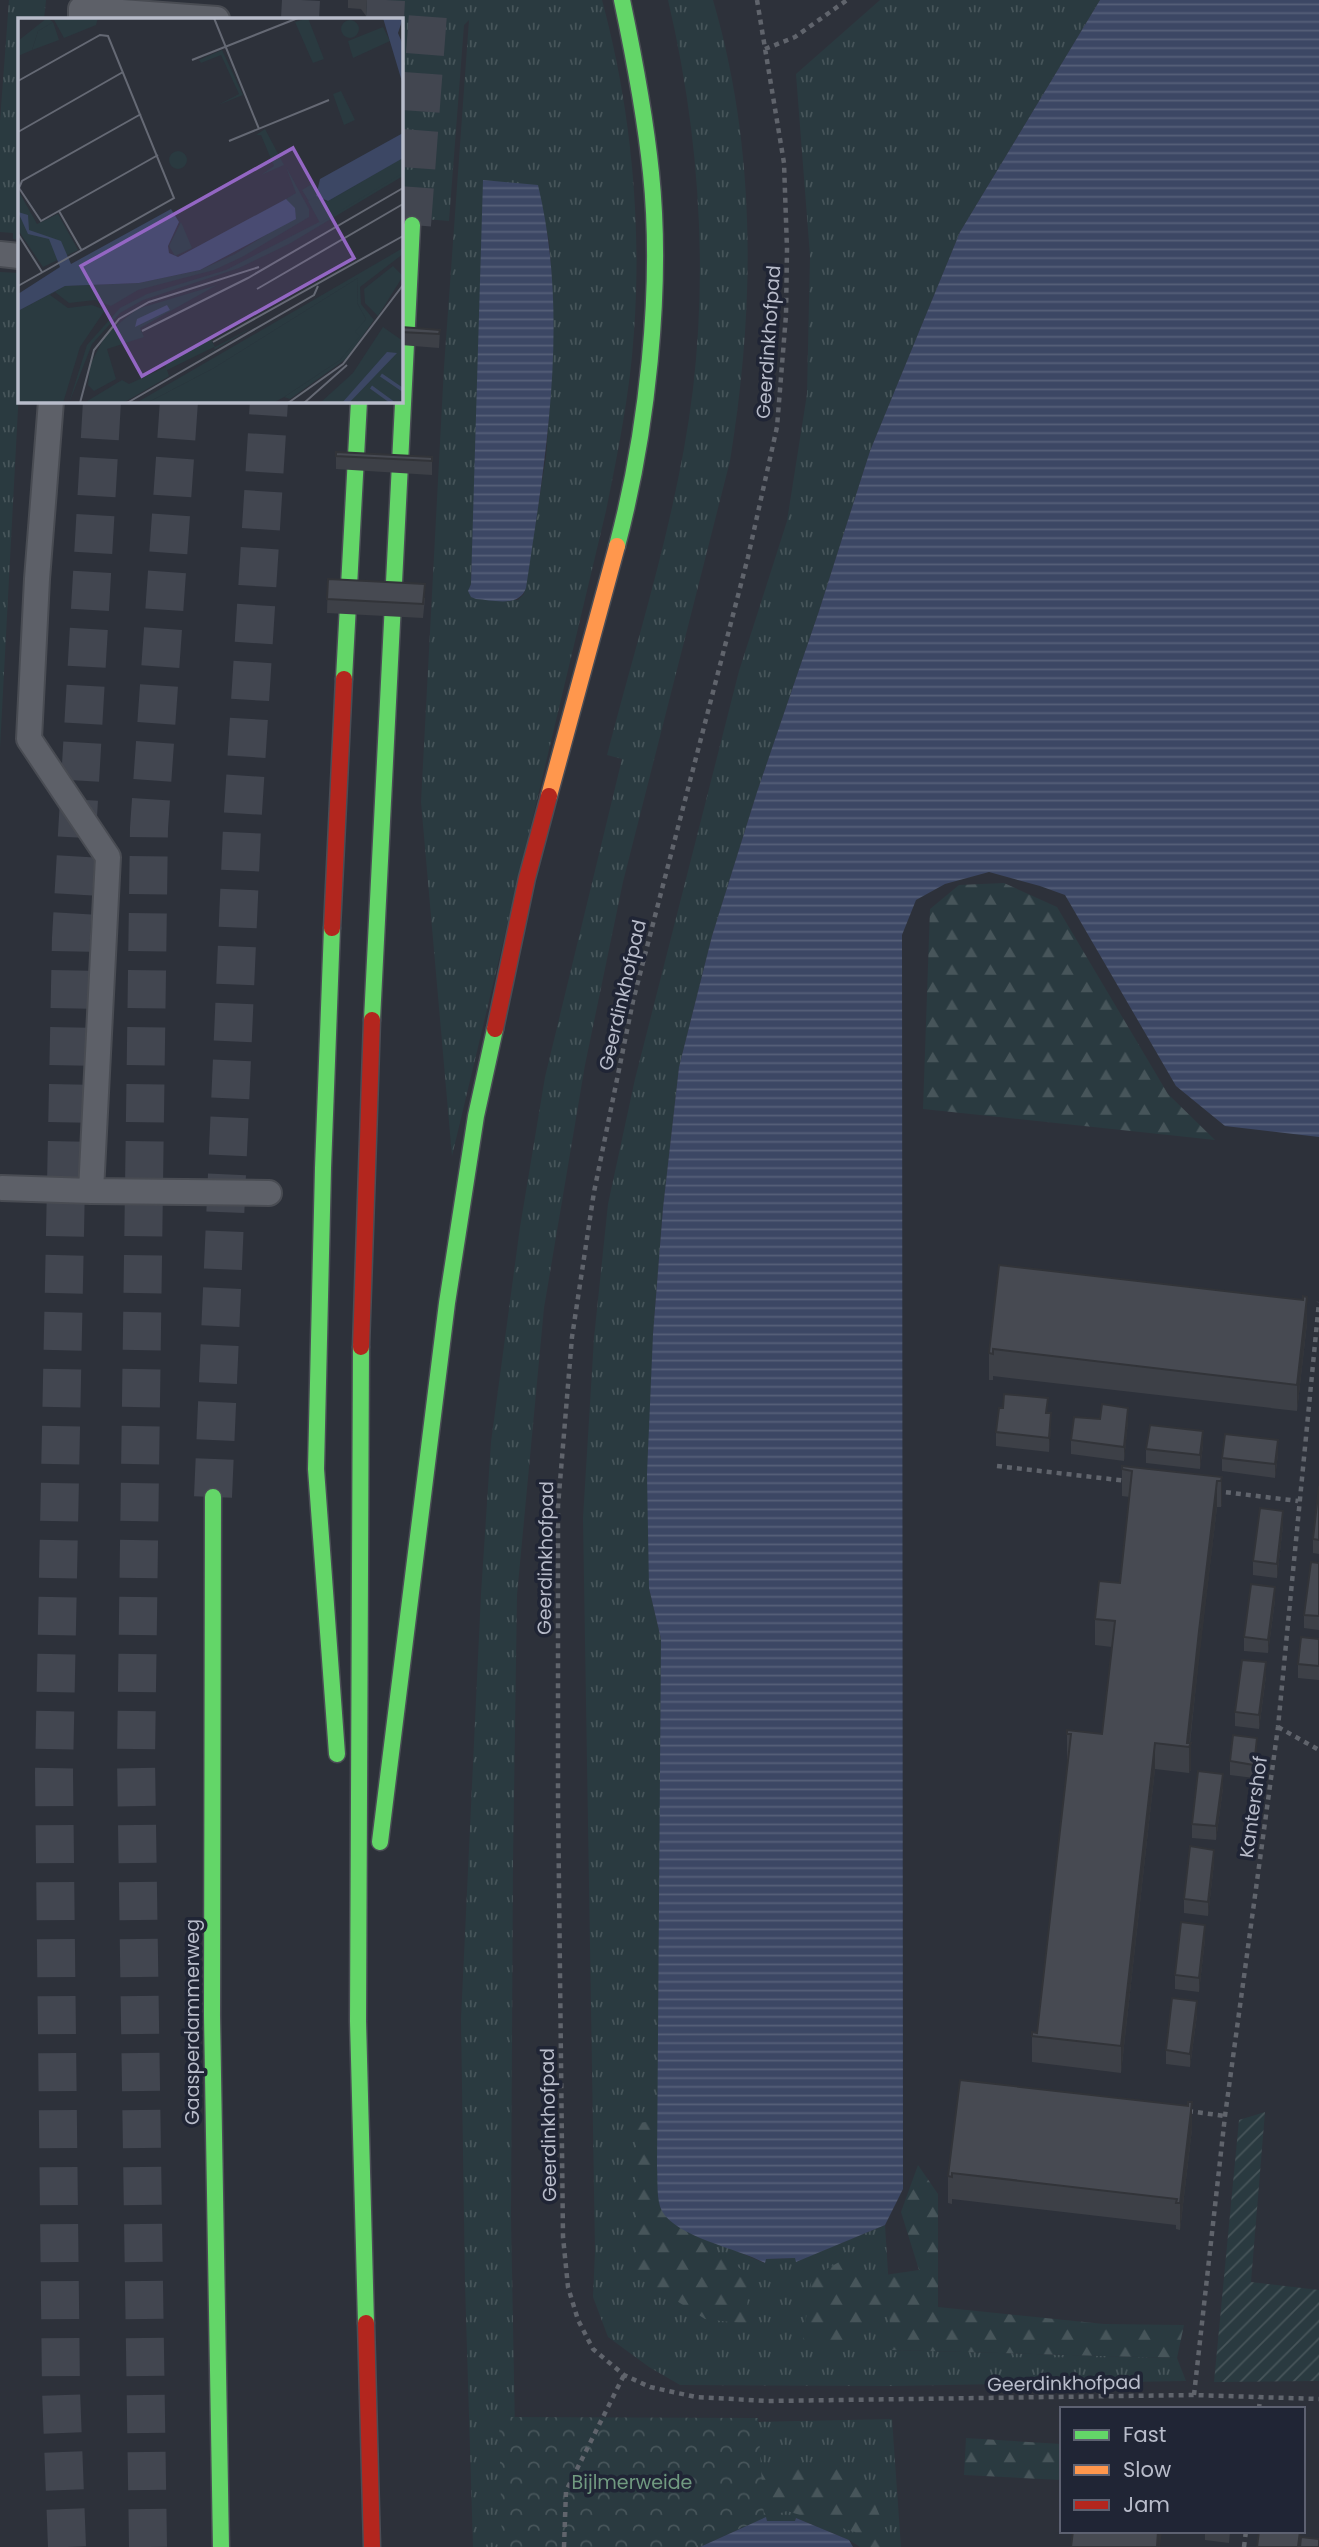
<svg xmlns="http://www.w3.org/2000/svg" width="1319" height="2547" viewBox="0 0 1319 2547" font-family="Poppins,sans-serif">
<defs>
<pattern id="grass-tufts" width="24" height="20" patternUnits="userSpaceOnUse" patternTransform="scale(1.75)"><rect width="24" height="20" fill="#2a3a40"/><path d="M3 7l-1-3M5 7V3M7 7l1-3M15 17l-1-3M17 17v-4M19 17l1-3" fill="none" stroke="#47555a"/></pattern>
<pattern id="forest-firs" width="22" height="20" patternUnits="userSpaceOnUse" patternTransform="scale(1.75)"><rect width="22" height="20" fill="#2a3a40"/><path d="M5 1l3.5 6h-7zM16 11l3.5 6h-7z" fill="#47555a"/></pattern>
<pattern id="park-crowns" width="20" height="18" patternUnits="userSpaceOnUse" patternTransform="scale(1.75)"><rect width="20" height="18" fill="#2a3a40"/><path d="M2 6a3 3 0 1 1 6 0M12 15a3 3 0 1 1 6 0" fill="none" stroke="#47555a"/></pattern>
<pattern id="garden-furrows" width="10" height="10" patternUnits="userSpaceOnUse" patternTransform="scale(1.75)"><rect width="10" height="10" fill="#2a3a40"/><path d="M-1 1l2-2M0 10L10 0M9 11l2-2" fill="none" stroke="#47555a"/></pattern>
<pattern id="water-rules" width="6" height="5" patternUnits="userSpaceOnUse" patternTransform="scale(1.75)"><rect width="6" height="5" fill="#3c4764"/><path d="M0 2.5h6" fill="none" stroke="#566079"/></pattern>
</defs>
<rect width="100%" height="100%" fill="#2d313a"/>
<path fill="url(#grass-tufts)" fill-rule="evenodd" d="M 9,0 L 46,0 L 44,19 L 19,19 L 19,240 L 13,239 L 13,233 L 0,232 L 0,121 Z
M 367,0 L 602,0 C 631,107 642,222 634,332 C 630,393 618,452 606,511 L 452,1156 L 421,802 L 444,367 L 469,20 L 464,25 L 449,221 L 401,217 L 401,19 L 366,19 ZM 537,185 L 549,241 L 552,281 L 552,370 L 546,457 L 524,594 L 518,600 L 473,598 L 468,591 L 471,584 L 476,459 Z
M 668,0 L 713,0 C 757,150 755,308 730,461 L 623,882 L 585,1065 L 544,1308 L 517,1595 L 513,1862 L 511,2217 L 515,2432 L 656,2424 L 892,2419 L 901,2547 L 860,2547 L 849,2540 L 796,2518 L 795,2521 L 767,2521 L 766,2517 L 700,2547 L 473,2547 L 465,2284 L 461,2019 L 481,1594 L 491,1442 L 520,1227 L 545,1077 L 622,759 L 607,755 C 638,635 678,513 693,389 C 708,260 698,127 668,0 Z
M 880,0 L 1100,0 L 960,232 L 870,451 L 819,611 L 757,792 L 712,936 L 679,1067 L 663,1208 L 653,1334 L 649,1588 L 661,1639 L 677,2225 L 764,2263 L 766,2259 L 795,2258 L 797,2261 L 885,2225 L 893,2350 L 1177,2358 L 1186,2381 L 892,2386 L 680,2385 L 649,2367 L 608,2337 L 593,2297 L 595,2251 L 583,1518 L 594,1338 L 608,1204 L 635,1079 L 739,671 L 787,521 L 807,394 L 810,256 L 796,74 Z
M 0,272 L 19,273 L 19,390 L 0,748 Z"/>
<path fill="url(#forest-firs)" d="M 1004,883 L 1057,907 L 1168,1094 L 1215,1140 L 923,1109 L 930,909 L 959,885 Z
M 657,2121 L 661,2209 L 681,2227 L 748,2274 L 747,2324 L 705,2319 L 636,2275 L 636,2123 Z
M 918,2165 L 938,2194 L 938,2307 L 1104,2324 L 1184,2325 L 1177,2358 L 892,2350 L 889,2311 L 864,2330 L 853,2345 L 815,2346 L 803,2339 L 812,2277 L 850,2256 L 871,2277 L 919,2270 L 901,2212 Z
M 966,2438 L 1062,2444 L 1062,2480 L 964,2475 Z
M 858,2464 L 893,2547 L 863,2547 L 855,2532 L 787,2511 L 694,2541 L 701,2471 Z"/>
<path fill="url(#park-crowns)" d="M 499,2417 L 758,2418 L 764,2519 L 693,2547 L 502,2547 Z"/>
<path fill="url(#garden-furrows)" d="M 1265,2112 L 1251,2282 L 1319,2290 L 1319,2381 L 1214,2382 L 1239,2120 Z"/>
<path fill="url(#water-rules)" d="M 1100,0 L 1319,0 L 1319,1137 L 1225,1126 L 1176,1086 L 1065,895 L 1040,886 L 989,872 L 945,884 L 916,900 L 902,935 L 903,2189 L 885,2225 L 796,2262 L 795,2258 L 766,2259 L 765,2263 C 739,2249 676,2237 662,2211 C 656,2200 658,2180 657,2167 L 661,1639 L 649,1588 L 647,1474 L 653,1334 L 663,1208 L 679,1067 L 712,936 L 757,792 L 819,611 L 870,451 L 960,232 Z
M 483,180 L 538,185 C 570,318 546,455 526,588 C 519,608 493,600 476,599 L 471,597 L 468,591 L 471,584 Z
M 766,2517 L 767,2521 L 795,2521 L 796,2518 L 849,2540 L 853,2547 L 700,2547 Z"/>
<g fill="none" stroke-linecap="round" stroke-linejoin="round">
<path stroke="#424650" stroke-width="38" stroke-dasharray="38 19" stroke-linecap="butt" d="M 300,19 L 301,0
M 385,19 L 386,0
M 412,225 L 429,0
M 213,1497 L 242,828 L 269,401
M 67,2547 L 61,2390 L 54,1773 L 71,938 L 102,401
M 148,2547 L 136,1759 L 149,828 L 179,401"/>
<defs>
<path id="lane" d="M 81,19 L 81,9 L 217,19
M 0,254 L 19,256
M 51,401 L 37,579 L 29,739 L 108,857 L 91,1191
M 2,1188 L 91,1191 L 269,1193"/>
<path id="fast" d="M 617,546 C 647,433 663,289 651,173 C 645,114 634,57 622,0
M 344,679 L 359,401
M 332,928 L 323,1168 L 316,1469 L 337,1754
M 372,1020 L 412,225
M 361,1347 L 358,2021 L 366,2323
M 213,1497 L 212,2016 L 221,2547
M 380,1842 L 447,1303 L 476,1116 L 495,1029"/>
<path id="slow" d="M 549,796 L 617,546"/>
<path id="jam" d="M 332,928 L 344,679
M 495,1029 L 527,878 L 549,796
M 361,1347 L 372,1020
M 366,2323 L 372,2547"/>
</defs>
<use href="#lane" stroke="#494c53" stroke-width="28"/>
<use href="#fast" stroke="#4a4d55" stroke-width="19"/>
<use href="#slow" stroke="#4a4d55" stroke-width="19"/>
<use href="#jam" stroke="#4a4d55" stroke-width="19"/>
<path stroke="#60646c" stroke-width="4.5" stroke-dasharray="5 5" stroke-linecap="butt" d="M 757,0 L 784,163 L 787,249 L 786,315 L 777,427 L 748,557 L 633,1001 L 594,1192 L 572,1337 L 558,1506 L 558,1799 L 563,2237 L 568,2287 L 578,2320 L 593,2349 L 624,2375 L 650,2387 L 696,2397 L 768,2401 L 1194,2395 L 1319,2399
M 765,49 L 795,37 L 847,0
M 997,1466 L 1127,1481
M 1216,1491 L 1298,1501
M 1278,1727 L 1319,1750
M 1188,2111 L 1225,2116
M 1194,2395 L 1225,2116 L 1278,1727 L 1319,1302
M 1259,2409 L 1260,2398
M 564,2547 L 566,2491 L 624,2375
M 1244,2547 L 1246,2531"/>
<use href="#lane" stroke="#5d6068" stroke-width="24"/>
<use href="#fast" stroke="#63d668" stroke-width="16"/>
<use href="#slow" stroke="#ff974d" stroke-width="16"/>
<use href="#jam" stroke="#b3261e" stroke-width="16"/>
</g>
<path fill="#3d4047" d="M 348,0 L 367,0 L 366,16 L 361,9 L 348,8 Z
M 401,327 L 440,330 L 439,348 L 401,345 Z
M 336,452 L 432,457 L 432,475 L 336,469 Z
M 328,579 L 425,598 L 423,618 L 327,613 Z
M 999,1265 L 1307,1323 L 1297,1411 L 993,1376 L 993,1380 L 989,1380 L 989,1353 Z
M 1048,1413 L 1051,1427 L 1049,1452 L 996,1446 L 996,1432 Z
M 1128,1421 L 1124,1461 L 1071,1454 L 1071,1440 Z
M 1203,1445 L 1200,1469 L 1146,1463 L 1146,1449 Z
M 1278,1454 L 1275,1478 L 1222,1471 L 1222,1458 Z
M 1122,1469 L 1222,1477 L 1222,1504 L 1221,1507 L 1217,1507 L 1199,1657 L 1190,1743 L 1191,1770 L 1189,1773 L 1155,1769 L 1121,2073 L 1032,2062 L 1032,2032 L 1037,2033 L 1068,1760 L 1067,1760 L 1067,1730 L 1102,1734 L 1112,1647 L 1095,1645 L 1095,1619 L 1120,1583 L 1130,1497 L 1122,1496 Z
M 1319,1486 L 1319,1554 L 1313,1553 L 1313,1539 Z
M 1283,1525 L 1277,1578 L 1253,1575 L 1253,1561 Z
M 1319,1563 L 1319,1630 L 1304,1628 L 1304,1615 Z
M 1275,1600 L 1268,1653 L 1244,1651 L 1244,1637 Z
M 1319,1639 L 1319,1680 L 1298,1678 L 1298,1664 Z
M 1266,1676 L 1259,1729 L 1235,1726 L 1235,1712 Z
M 1257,1751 L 1254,1778 L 1230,1775 L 1230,1761 Z
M 1223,1788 L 1216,1840 L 1192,1838 L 1192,1824 Z
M 1214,1863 L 1208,1916 L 1184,1913 L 1184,1899 Z
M 1205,1939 L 1199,1992 L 1175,1989 L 1175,1975 Z
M 1197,2015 L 1190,2067 L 1166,2064 L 1166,2050 Z
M 960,2080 L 1192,2129 L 1180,2230 L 1176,2229 L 1176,2225 L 952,2199 L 952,2204 L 948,2203 L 948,2176 Z
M 1205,2531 L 1230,2531 L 1229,2543 L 1205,2540 Z"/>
<path fill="#323439" d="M 1307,1297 L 1307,1323 L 1297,1411 L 1297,1385 Z
M 1128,1408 L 1128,1421 L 1124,1461 L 1124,1447 Z
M 1051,1413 L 1051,1427 L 1049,1452 L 1049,1438 Z
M 1203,1431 L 1203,1445 L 1200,1469 L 1200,1455 Z
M 1278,1440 L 1278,1454 L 1275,1478 L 1275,1464 Z
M 1222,1477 L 1222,1504 L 1221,1507 L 1221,1481 Z
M 1217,1481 L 1217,1507 L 1189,1747 L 1187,1743 Z
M 1283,1511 L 1283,1525 L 1277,1578 L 1277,1564 Z
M 1275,1587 L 1275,1600 L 1268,1653 L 1268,1640 Z
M 1266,1662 L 1266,1676 L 1259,1729 L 1259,1715 Z
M 1257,1738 L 1257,1751 L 1254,1778 L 1254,1765 Z
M 1155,1743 L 1155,1769 L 1121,2073 L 1121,2046 Z
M 1191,1743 L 1191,1770 L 1189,1773 L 1189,1747 Z
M 1223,1774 L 1223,1788 L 1216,1840 L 1216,1826 Z
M 1214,1850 L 1214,1863 L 1208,1916 L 1208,1902 Z
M 1205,1925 L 1205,1939 L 1199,1992 L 1199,1978 Z
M 1197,2001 L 1197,2015 L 1190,2067 L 1190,2054 Z
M 1192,2102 L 1192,2129 L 1180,2230 L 1180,2203 Z
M 1158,2531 L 1162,2531 L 1160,2547 L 1157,2547 Z"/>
<path fill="#474a52" stroke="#323439" stroke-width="2" d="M 401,327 L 440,330 L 439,334 L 401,332 Z
M 336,452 L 432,457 L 432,461 L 336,456 Z
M 328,579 L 425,584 L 423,604 L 327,599 Z
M 999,1265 L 1303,1300 L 1303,1296 L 1307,1297 L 1297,1385 L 993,1349 L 993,1354 L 989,1353 Z
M 1004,1394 L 1048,1398 L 1046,1413 L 1051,1413 L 1049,1438 L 996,1432 L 999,1408 L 1003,1408 Z
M 1102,1404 L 1128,1408 L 1124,1447 L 1071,1440 L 1074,1417 L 1100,1419 Z
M 1150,1425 L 1203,1431 L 1200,1455 L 1146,1449 Z
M 1225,1434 L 1278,1440 L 1275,1464 L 1222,1458 Z
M 1122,1466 L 1222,1477 L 1221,1481 L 1217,1481 L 1199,1631 L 1187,1743 L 1191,1743 L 1189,1747 L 1155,1743 L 1121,2046 L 1032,2036 L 1032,2032 L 1037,2033 L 1054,1883 L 1071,1734 L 1067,1734 L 1067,1730 L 1102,1734 L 1115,1621 L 1095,1619 L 1099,1581 L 1120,1583 L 1132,1471 L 1122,1469 Z
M 1319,1486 L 1319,1540 L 1313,1539 Z
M 1260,1508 L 1283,1511 L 1277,1564 L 1253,1561 Z
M 1311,1562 L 1319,1563 L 1319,1616 L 1304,1615 Z
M 1251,1584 L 1275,1587 L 1268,1640 L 1244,1637 Z
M 1301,1637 L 1319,1639 L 1319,1666 L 1298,1664 Z
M 1242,1660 L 1266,1662 L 1259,1715 L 1235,1712 Z
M 1233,1735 L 1257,1738 L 1254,1765 L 1230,1761 Z
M 1198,1771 L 1223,1774 L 1216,1826 L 1192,1824 Z
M 1190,1846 L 1214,1850 L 1208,1902 L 1184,1899 Z
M 1181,1922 L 1205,1925 L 1199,1978 L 1175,1975 Z
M 1172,1998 L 1197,2001 L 1190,2054 L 1166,2050 Z
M 960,2080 L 1188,2106 L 1188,2102 L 1192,2102 L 1180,2203 L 1176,2203 L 1177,2199 L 952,2173 L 952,2177 L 948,2176 Z
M 1073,2531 L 1158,2531 L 1157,2547 L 1071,2547 Z
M 1259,2531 L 1300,2531 L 1298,2547 L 1257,2547 Z
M 1301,2537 L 1319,2539 L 1319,2547 L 1300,2547 Z"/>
<g text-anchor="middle" stroke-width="7" stroke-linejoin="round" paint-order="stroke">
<g font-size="19" fill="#b8bcca" stroke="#202535">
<text transform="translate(768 342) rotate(-86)" y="7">Geerdinkhofpad</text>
<text transform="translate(622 995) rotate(-77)" y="7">Geerdinkhofpad</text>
<text transform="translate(545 1558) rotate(-89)" y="7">Geerdinkhofpad</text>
<text transform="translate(1253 1807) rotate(-82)" y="7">Kantershof</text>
<text transform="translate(192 2022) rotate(-90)" y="7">Gaasperdammerweg</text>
<text transform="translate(548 2125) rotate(-91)" y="7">Geerdinkhofpad</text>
<text transform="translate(1064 2383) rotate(-1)" y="7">Geerdinkhofpad</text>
</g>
<g font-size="19" fill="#709a80" stroke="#202535">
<text x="632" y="2489">Bijlmerweide</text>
</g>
</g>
<g transform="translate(18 18)">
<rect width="385" height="385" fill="#2d313a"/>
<path d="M 35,0 L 80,0 L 78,7 L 46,20 ZM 290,0 L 306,41 L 295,45 L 277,4 ZM 35,4 L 41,22 L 14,32 L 20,13 ZM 365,9 L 372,23 L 335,40 L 330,23 ZM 385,140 L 385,158 L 271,226 L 221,250 L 125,282 L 102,295 L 74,326 L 51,385 L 69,327 L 102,290 L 129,276 L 208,252 L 303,203 L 284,172 L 297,164 L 299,178 L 308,184 ZM 268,149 L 291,191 L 291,199 L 224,239 L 196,252 L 120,272 L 93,288 L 77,282 L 51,285 L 37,274 L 32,277 L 50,290 L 74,287 L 87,292 L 62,329 L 45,385 L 0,385 L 0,293 L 47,268 L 121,265 L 182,252 L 217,236 L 278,198 L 268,181 L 278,175 ZM 385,230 L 385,236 L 342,269 L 343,286 L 356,302 L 328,341 L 272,381 L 266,379 L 322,342 L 341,318 L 336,314 L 348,301 L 339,285 L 340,260 L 196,350 L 129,385 L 118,385 ZM 375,248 L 385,258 L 360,298 L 347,285 L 346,271 ZM 199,267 L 122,310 L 126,319 L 89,331 L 98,361 L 76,373 L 70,367 L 72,347 L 88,316 L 119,291 ZM 239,307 L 105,385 L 66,385 L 104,362 L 111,366 L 148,349 L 146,343 L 192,320 L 197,329 ZM 196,329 L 197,332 L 151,358 L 149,352 Z" fill="#2a3a40" fill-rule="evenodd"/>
<path d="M 29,0 L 35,4 L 20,13 L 14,32 L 0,38 L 0,23 ZM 163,204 L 174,230 L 157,238 L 151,228 Z" fill="#2a3a40"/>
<path d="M 385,139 L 385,155 L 302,205 L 290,183 L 299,178 L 310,184 ZM 0,172 L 19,206 L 40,196 L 60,232 L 25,249 L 0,212 ZM 365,309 L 385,323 L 385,385 L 302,385 L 335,355 Z" fill="#2a3a40"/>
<path d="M 204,32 L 225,77 L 200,87 L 221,76 L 203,37 L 183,45 L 181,42 ZM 323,73 L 337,102 L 326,107 L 315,76 ZM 247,111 L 266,147 L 243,157 L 256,148 L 243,117 L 238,117 Z" fill="#2a3a40"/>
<path d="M323 11a9 9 0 1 1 18 0a9 9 0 1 1-18 0ZM151 142a9 9 0 1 1 18 0a9 9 0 1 1-18 0ZM 340,260 L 339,285 L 348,301 L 337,314 L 342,318 L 322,342 L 266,379 L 255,385 L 129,385 L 196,350 Z" fill="#2a3a40"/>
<path d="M 365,0 L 385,0 L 380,15 L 385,27 L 385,67 ZM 385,115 L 385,140 L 310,183 L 298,178 L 302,161 ZM 268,181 L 277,190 L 278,201 L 182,252 L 121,265 L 47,268 L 0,293 L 0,276 L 42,249 L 31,221 L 10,216 L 0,194 L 10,197 L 11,212 L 43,223 L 53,246 L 153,191 L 161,204 L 150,228 L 151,235 L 160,239 ZM 149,287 L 152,292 L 117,309 L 119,301 ZM 369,334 L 379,335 L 331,385 L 324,385 Z" fill="#3c4764"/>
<path fill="none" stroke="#3c4764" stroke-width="3.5" d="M 363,357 L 385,372M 353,369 L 375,385"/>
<path fill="none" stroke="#656974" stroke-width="2" d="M 196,0 L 241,111M 174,42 L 280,0M 0,63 L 82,17 L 90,18 L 156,180 L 0,268M 123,96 L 4,163 L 1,170 L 23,203 L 140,137M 0,114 L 105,54M 211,123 L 311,82M 41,193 L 64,233M 0,216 L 24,254M 239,271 L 385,186M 124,313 L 230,260 L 385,170M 195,324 L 385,218M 62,385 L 76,332 L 101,301 L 131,284 L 241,249M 109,385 L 296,277 L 300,268M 270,385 L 325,346 L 385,267M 286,385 L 329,347"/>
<path fill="#9366c3" fill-opacity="0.15" stroke="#9366c3" stroke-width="3.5" d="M 275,130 L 336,240 L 124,358 L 63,248 Z"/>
<rect width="385" height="385" fill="none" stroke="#b8bcca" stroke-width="3.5"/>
</g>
<rect x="1060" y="2407" width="245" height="126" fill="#202535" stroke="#5d6171" stroke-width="2"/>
<rect x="1074" y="2430" width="35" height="10" fill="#63d668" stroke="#5d6171" stroke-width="2"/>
<text x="1123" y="2442" font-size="21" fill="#b8bcca">Fast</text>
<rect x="1074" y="2465" width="35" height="10" fill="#ff974d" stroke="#5d6171" stroke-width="2"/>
<text x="1123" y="2477" font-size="21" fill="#b8bcca">Slow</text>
<rect x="1074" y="2500" width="35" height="10" fill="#b3261e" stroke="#5d6171" stroke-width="2"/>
<text x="1123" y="2512" font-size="21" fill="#b8bcca">Jam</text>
</svg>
